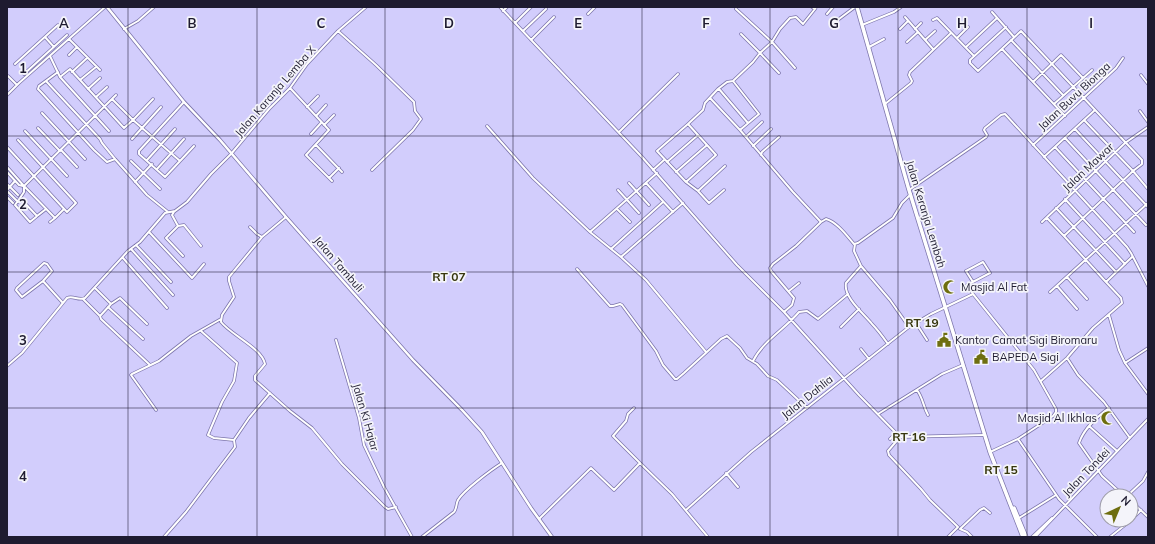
<svg xmlns="http://www.w3.org/2000/svg" width="1155" height="544" viewBox="0 0 1155 544" font-family="Mulish,sans-serif">
<rect width="100%" height="100%" fill="#d2cdfc"/>
<g fill="none" stroke-linecap="round" stroke-linejoin="round">
<defs>
<path id="minor" d="M 500,7 L 642,157 L 737,265 L 784,312 L 859,395 L 900,437 L 985,435
M 812,7 L 815,9 L 816,7
M 736,9 L 772,42 L 760,53 L 779,73
M 503,11 L 507,7
M 992,12 L 1014,37
M 588,14 L 595,7
M 827,14 L 833,7
M 905,17 L 933,49
M 933,20 L 937,18 L 974,56
M 835,22 L 855,7
M 515,23 L 531,7
M 862,25 L 894,12 L 901,7
M 1006,27 L 970,60 L 970,63 L 978,71 L 1021,31 L 1142,160 L 1142,164 L 1133,171 L 1148,189
M 124,29 L 138,21 L 154,7
M 900,29 L 908,21
M 915,29 L 921,23
M 338,31 L 376,65 L 414,102 L 415,111 L 421,119 L 413,130 L 372,170
M 523,31 L 546,9
M 45,37 L 54,47
M 957,38 L 968,27
M 69,39 L 100,70
M 531,40 L 554,17
M 925,40 L 935,31
M 1011,40 L 1063,95
M 907,42 L 918,32
M 869,47 L 884,39
M 966,47 L 997,18
M 1002,49 L 1065,116
M 69,55 L 77,47
M 50,56 L 60,77 L 109,131
M 15,64 L 58,25
M 795,68 L 772,42 L 780,29 L 790,18 L 796,17 L 803,24 L 815,9
M 58,72 L 39,86 L 38,89 L 41,92 L 94,150 L 107,162 L 115,159 L 147,195 L 168,212
M 72,72 L 87,58
M 24,74 L 67,35
M 1141,75 L 1148,84
M 7,77 L 8,76 L 17,85
M 60,77 L 70,69 L 124,128 L 133,120 L 180,161 L 194,146
M 80,80 L 96,67
M 46,81 L 100,139 L 102,143 L 115,159
M 733,81 L 759,114 L 740,130 L 793,192 L 821,222
M 1033,82 L 1061,55 L 1083,78
M 290,88 L 329,130 L 306,155 L 332,181
M 88,89 L 100,78
M 719,89 L 748,123
M 7,95 L 19,83 L 105,7
M 96,97 L 107,87
M 710,98 L 740,130
M 112,99 L 133,120 L 153,99
M 885,104 L 911,83 L 912,81 L 909,75 L 910,72 L 951,33
M 1054,104 L 1092,70
M 307,107 L 318,96
M 1140,111 L 1148,122
M 42,113 L 85,159
M 316,116 L 326,105
M 1084,120 L 1133,171 L 1064,236 L 1106,282 L 1132,257
M 688,124 L 703,110 L 705,103 L 718,89 L 727,82 L 733,81 L 753,62 L 760,53 L 741,34
M 324,125 L 334,115
M 487,126 L 533,178 L 590,232 L 621,257 L 646,280 L 706,352
M 38,128 L 60,151
M 1075,129 L 1148,207
M 25,131 L 67,176
M 619,132 L 678,74
M 311,134 L 321,123
M 746,137 L 762,122
M 1065,138 L 1146,225
M 132,139 L 161,107
M 316,145 L 342,172
M 1033,145 L 1116,68 L 1123,58
M 753,146 L 771,129
M 7,147 L 67,212 L 76,203 L 18,140
M 1055,147 L 1134,232
M 61,150 L 77,167
M 761,155 L 762,152 L 779,137
M 1044,157 L 1095,110
M 147,160 L 175,129
M 131,161 L 160,189
M 180,161 L 165,177 L 139,154 L 139,151 L 184,102
M 667,162 L 698,135
M 7,167 L 24,186 L 55,218 L 64,209
M 157,169 L 184,139
M 653,170 L 664,160
M 7,172 L 19,185 L 23,186
M 676,172 L 707,145
M 329,178 L 339,168
M 135,182 L 152,164
M 686,182 L 716,155 L 688,124 L 657,151 L 686,182 L 698,191 L 709,203 L 724,190
M 629,183 L 649,205
M 646,183 L 673,212
M 7,184 L 18,195
M 24,186 L 116,95
M 24,187 L 24,192 L 20,198 L 37,216 L 46,209
M 7,190 L 15,181
M 618,190 L 639,213
M 909,190 L 986,137 L 987,135 L 984,130 L 985,128 L 1001,115 L 1005,114 L 1127,247 L 1131,253 L 1148,286
M 7,191 L 18,202
M 698,191 L 725,166
M 7,197 L 13,203
M 20,198 L 15,205 L 30,222 L 36,217
M 1065,199 L 1125,264
M 1056,208 L 1116,272
M 617,209 L 630,222
M 174,212 L 172,215 L 178,226 L 184,225 L 201,246
M 286,217 L 262,237 L 229,277 L 229,281 L 234,297 L 222,315 L 221,322 C 231,335 262,348 265,364 L 255,376 L 255,380 L 290,411 L 312,428 L 342,464 L 385,507 L 388,509 L 396,507
M 1047,218 L 1064,236
M 50,222 L 55,218
M 1042,222 L 1125,143 L 1148,127
M 178,226 L 166,238 L 183,256
M 250,227 L 257,234 L 262,237
M 149,232 L 192,278 L 204,264
M 590,232 L 657,173
M 855,244 L 854,251 L 861,266 L 846,283 C 843,297 864,314 872,324 C 878,330 883,337 888,344
M 136,245 L 171,282
M 131,249 L 173,295
M 611,249 L 663,202
M 621,257 L 683,203
M 123,258 L 167,308
M 44,263 L 47,264 L 52,271 L 43,281 L 22,297 L 16,290 L 17,288 Z
M 861,266 L 890,300 L 909,327
M 577,269 L 610,306 L 613,306 L 620,304 L 622,305 L 656,351 L 663,365 L 675,379 L 677,379 L 684,373 L 721,339 L 727,336 L 740,348 L 747,358 L 757,364 L 768,376 L 777,380 L 807,408
M 1067,277 L 1087,299
M 43,281 L 62,302
M 1057,286 L 1077,309
M 95,288 L 111,304 L 120,298 L 147,324
M 789,291 L 799,283
M 1050,292 L 1148,203
M 973,294 L 967,285 L 990,273 L 983,262 L 966,271 L 973,282
M 83,299 L 100,316 L 111,304
M 108,307 L 143,339
M 784,312 L 792,305 L 794,298 L 771,271 L 770,268 L 773,264 L 796,246 L 821,222 L 826,219 C 837,222 847,236 854,244 L 858,243 L 893,218 L 902,203 L 911,194
M 1109,315 L 1119,350 L 1125,363
M 100,316 L 101,319 L 150,365
M 916,323 L 927,340
M 841,327 L 859,309
M 201,331 L 237,363 L 234,381 L 222,402 L 208,435 L 214,438 L 234,440
M 336,340 L 359,418 L 364,445 L 384,487 L 412,537
M 1148,348 L 1125,363 L 1148,394
M 861,349 L 869,359
M 1067,358 L 1078,375 L 1104,402 L 1130,438
M 753,361 C 763,341 785,329 799,312 L 807,311 L 818,319 L 848,294
M 7,366 L 22,353 L 67,298 C 73,295 78,301 85,298 L 128,251 L 140,242 L 165,213 L 175,211 L 187,202 L 211,174 L 231,154 L 269,109 L 290,88 L 307,64 L 338,31 L 366,7
M 1041,381 L 1067,358 L 1093,328 L 1122,303 L 1121,298 L 1106,282
M 917,390 C 923,398 923,406 928,415
M 634,408 L 628,414 L 626,421 L 613,436 L 640,463
M 1109,408 C 1097,417 1084,428 1079,443 L 1102,476 L 1124,496
M 156,410 L 131,375 L 132,374 L 159,361 L 191,336 L 221,319
M 878,414 L 942,374 L 963,365
M 1089,426 L 1117,451
M 900,437 L 888,451 L 889,455 L 921,489 L 930,500 L 958,527 L 948,537
M 890,439 L 896,433
M 1018,439 L 1059,499 L 1097,537
M 726,473 L 738,487
M 1127,496 L 1143,481 L 1148,472
M 1131,501 L 1148,517
M 686,510 L 751,452 L 909,327 L 931,314 L 973,294 L 1034,370 L 1056,409 L 1056,412 L 1053,416 L 1018,439 L 990,452
M 1019,518 L 1056,495
M 539,519 L 591,468 L 614,490 L 640,463 L 672,494 L 708,537
M 960,529 L 980,510 L 984,508 L 990,513
M 960,529 L 967,532 L 972,537
M 164,537 L 186,512 L 235,447 L 234,440 L 249,418 L 270,393
M 422,537 L 454,512 C 457,508 456,504 458,500 C 464,490 491,470 502,463
M 1032,537 L 1052,518
M 1035,537 L 1148,419
M 1110,537 L 1130,521 L 1141,510"/>
<path id="tertiary" d="M 107,7 L 184,102 L 220,140 L 286,217 L 413,360 L 462,410 L 482,432 L 531,508 L 552,537"/>
<path id="primary" d="M 857,7 L 909,190 L 990,452 L 1023,537
M 1014,508 L 1026,537"/>
</defs>
<use href="#minor" stroke="#7c75ab" stroke-width="3.5"/>
<use href="#tertiary" stroke="#7c75ab" stroke-width="4"/>
<use href="#primary" stroke="#7c75ab" stroke-width="5"/>
<use href="#minor" stroke="#fff" stroke-width="2"/>
<use href="#tertiary" stroke="#fff" stroke-width="2.5"/>
<use href="#primary" stroke="#fff" stroke-width="3.5"/>
</g>
<path fill="none" stroke="#1e1b30" stroke-width="1" stroke-opacity="0.55" d="M 128,7 L 128,537M 257,7 L 257,537M 385,7 L 385,537M 513,7 L 513,537M 642,7 L 642,537M 770,7 L 770,537M 898,7 L 898,537M 1027,7 L 1027,537M 7,136 L 1148,136M 7,272 L 1148,272M 7,408 L 1148,408"/>
<defs>
<symbol id="mosque-bare" viewBox="-9 -9 18 18"><path d="M3.5-4.9A6 6 0 1 0 3.5 4.9A5 5 0 1 1 3.5-4.9Z" fill="#6e6e0f" stroke="#f4f4fa" stroke-width="2.5" paint-order="stroke"/></symbol>
<symbol id="civic-bare" viewBox="-9 -9 18 18"><path d="M-.6-6.5H3V-4.5H.6V-3L4-1V1h2V6H-6V1h2V-1L-.6-3ZM-1.2 2.5V6h2.4V2.5Z" fill="#6e6e0f" stroke="#f4f4fa" stroke-width="2.5" paint-order="stroke"/></symbol>
</defs>
<g fill-rule="evenodd">
<use href="#mosque-bare" x="940" y="277" width="20" height="20"/>
<use href="#civic-bare" x="934" y="330" width="20" height="20"/>
<use href="#civic-bare" x="971" y="347" width="20" height="20"/>
<use href="#mosque-bare" x="1098" y="408" width="20" height="20"/>
</g>
<g text-anchor="middle" stroke-width="3.5" stroke-linejoin="round" paint-order="stroke">
<g font-size="11" fill="#1e1b30" stroke="#f4f4fa">
<text transform="translate(275 91) rotate(-49)" y="4">Jalan Karanja Lemba X</text>
<text transform="translate(1074 96) rotate(-43)" y="4">Jalan Buvu Bionga</text>
<text transform="translate(1088 167) rotate(-43)" y="4">Jalan Mawar</text>
<text transform="translate(926 214) rotate(73)" y="4">Jalan Keranja Lembah</text>
<text transform="translate(339 264) rotate(49)" y="4">Jalan Tambuli</text>
<text transform="translate(807 397) rotate(-39)" y="4">Jalan Dahlia</text>
<text transform="translate(366 417) rotate(74)" y="4">Jalan Ki Hajar</text>
<text transform="translate(1086 472) rotate(-46)" y="4">Jalan Tondei</text>
</g>
<g font-size="11" fill="#1e1b30" stroke="#f4f4fa" text-anchor="start">
<text x="961" y="291">Masjid Al Fat</text>
<text x="955" y="344">Kantor Camat Sigi Biromaru</text>
<text x="992" y="361">BAPEDA Sigi</text>
<text x="1097" y="422" text-anchor="end">Masjid Al Ikhlas</text>
</g>
<g font-size="12" font-weight="bold" fill="#37370d" stroke="#f4f4fa">
<text x="449" y="281">RT 07</text>
<text x="922" y="327">RT 19</text>
<text x="909" y="441">RT 16</text>
<text x="1001" y="474">RT 15</text>
</g>
</g>
<g font-size="13" text-anchor="middle" font-weight="bold" fill="#1e1b30" stroke="#f4f4fa" stroke-width="3.5" stroke-linejoin="round" paint-order="stroke">
<text x="64" y="28">A</text>
<text x="192" y="28">B</text>
<text x="321" y="28">C</text>
<text x="449" y="28">D</text>
<text x="578" y="28">E</text>
<text x="706" y="28">F</text>
<text x="834" y="28">G</text>
<text x="962" y="28">H</text>
<text x="1091" y="28">I</text>
<text x="23" y="73">1</text>
<text x="23" y="209">2</text>
<text x="23" y="345">3</text>
<text x="23" y="481">4</text>
</g>
<rect width="1155" height="544" fill="none" stroke="#1e1b30" stroke-width="16"/>
<g transform="translate(1119 508) rotate(44)"><circle r="19" fill="#f4f4fa" stroke="#9e9da9"/>
<path d="M0-3L7 15L0 10L-7 15Z" fill="#6e6e0f"/>
<text y="-6" font-size="11" font-weight="bold" text-anchor="middle" fill="#1e1b30">N</text>
</g>
</svg>
